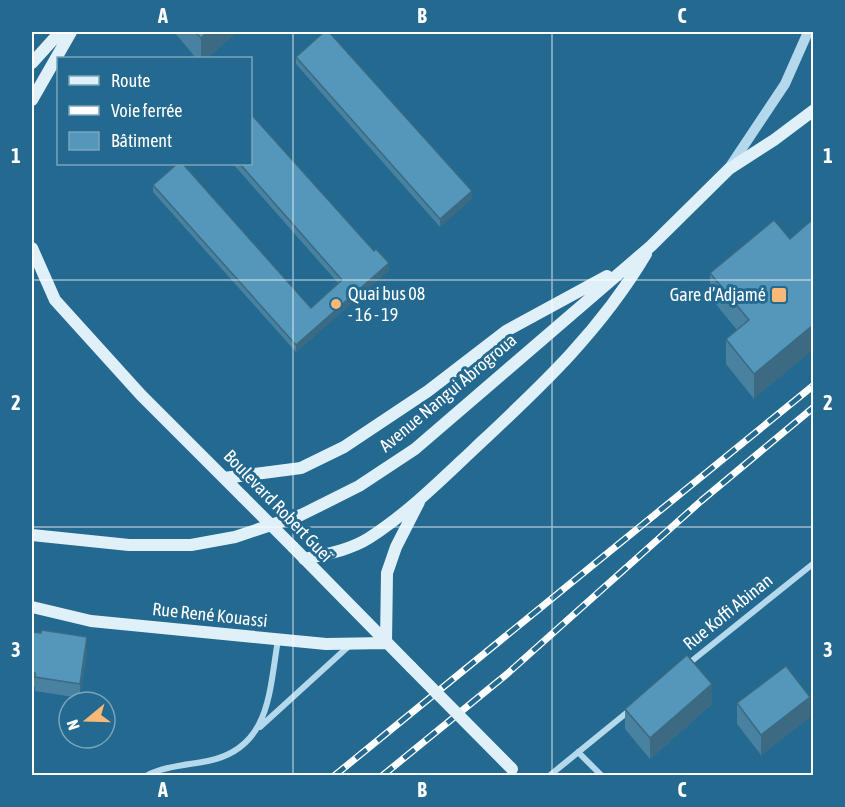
<svg xmlns="http://www.w3.org/2000/svg" width="845" height="807" viewBox="0 0 845 807" font-family="'Asap Condensed',sans-serif">
<rect width="100%" height="100%" fill="#236990"/>
<g fill="none" stroke-linecap="round" stroke-linejoin="round">
<path stroke="#b5d9ec" stroke-width="6" d="M 688,664 L 814,563
M 260,727 L 350,645
M 578,752 L 602,776
M 146,776 C 164,766 188,765 208,761 C 271,748 269,691 278,640
M 549,776 L 630,710"/>
<path stroke="#b5d9ec" stroke-width="10" d="M 729,168 L 785,84 L 808,32"/>
<path stroke="#e0f0f9" stroke-width="12" d="M 32,63 L 60,32
M 32,100 L 71,32
M 32,248 L 55,300 L 141,395 L 243,497
M 224,478 L 301,468 L 344,447 L 428,391 L 506,331 L 607,276
M 32,535 L 129,545 L 191,545 L 235,537 L 301,515 L 359,486 L 415,449 L 651,246 L 729,169 L 774,140 L 814,110
M 293,547 L 411,667
M 304,559 C 327,554 350,550 369,538 C 408,513 441,480 474,449 C 540,387 599,333 646,254
M 32,607 L 91,621 L 326,644 L 386,643
M 386,643 L 387,573 L 396,547 L 419,502"/>
<defs>
<path id="rail" d="M 334,776 L 814,385
M 382,776 L 507,674 L 701,501 L 814,407"/>
</defs>
<use href="#rail" stroke="#fff" stroke-width="7"/>
<use href="#rail" stroke="#236990" stroke-width="4.5" stroke-dasharray="14" stroke-linecap="butt"/>
<path stroke="#e0f0f9" stroke-width="12" d="M 243,497 L 293,547
M 411,667 L 512,769"/>
</g>
<path fill="#4882a0" d="M 175,32 L 237,32 L 207,58 L 196,58 L 175,33 Z
M 296,57 L 472,198 L 440,227 L 296,64 Z
M 233,164 L 250,164 L 389,270 L 296,352 L 153,192 L 153,185 L 311,308 L 338,283 Z
M 774,220 L 754,399 L 726,364 L 726,339 L 737,330 L 710,297 L 710,273 Z
M 32,632 L 87,651 L 80,698 L 35,691 L 35,687 L 32,686 Z
M 737,703 L 810,717 L 761,755 L 737,724 Z
M 712,704 L 650,759 L 625,729 L 625,709 Z"/>
<path fill="#3b6a82" d="M 207,32 L 237,32 L 207,58 L 201,58 L 201,38 Z
M 472,191 L 472,198 L 440,227 L 440,219 Z
M 389,263 L 389,270 L 296,352 L 296,345 Z
M 813,325 L 813,350 L 754,399 L 754,374 Z
M 87,637 L 87,651 L 80,698 L 80,684 Z
M 712,684 L 712,704 L 650,759 L 650,738 Z
M 810,697 L 810,717 L 761,755 L 761,735 Z"/>
<path fill="#5497ba" stroke="#3b6a82" stroke-width="1.5" d="M 195,32 L 207,32 L 201,38 Z
M 324,32 L 329,32 L 472,191 L 440,219 L 296,57 Z
M 250,113 L 374,251 L 376,249 L 389,263 L 296,345 L 153,185 L 177,164 L 183,164 L 311,308 L 342,280 L 240,164 L 250,164 Z
M 813,219 L 813,325 L 754,374 L 726,339 L 749,320 L 710,273 L 774,220 L 790,239 Z
M 42,630 L 87,637 L 80,684 L 35,677 L 35,673 L 32,672 L 32,632 L 41,633 Z
M 687,655 L 712,684 L 650,738 L 625,709 Z
M 786,666 L 810,697 L 761,735 L 737,703 Z"/>
<path fill="none" stroke="#fff" stroke-width="1.5" stroke-opacity="0.55" d="M 293,32 L 293,776M 552,32 L 552,776M 32,280 L 814,280M 32,527 L 814,527"/>
<g fill="#f7b878" stroke="#236990" stroke-width="2">
<rect x="771" y="287" width="16" height="16" rx="3"/>
<circle cx="336" cy="304" r="6"/>
</g>
<g text-anchor="middle" stroke-width="6" stroke-linejoin="round" paint-order="stroke">
<g font-size="18" fill="#fff" stroke="#236990" text-anchor="start">
<text x="348" y="300">Quai bus 08<tspan x="348" dy="21">- 16 - 19</tspan></text>
<text x="766" y="301" text-anchor="end">Gare d’Adjamé</text>
</g>
<g font-size="18" fill="#fff" stroke="#236990">
<text transform="translate(448 393) rotate(-40)" y="6">Avenue Nangui Abrogroua</text>
<text transform="translate(278 506) rotate(46)" y="6">Boulevard Robert Gueï</text>
<text transform="translate(728 612) rotate(-39)" y="6">Rue Koffi Abinan</text>
<text transform="translate(210 615) rotate(6)" y="6">Rue René Kouassi</text>
</g>
</g>
<rect width="845" height="807" fill="none" stroke="#236990" stroke-width="66"/>
<rect x="57" y="57" width="195" height="108" fill="#236990" stroke="#7ba5bc" stroke-width="1.5"/>
<rect x="69" y="76" width="30" height="9" fill="#e0f0f9" stroke="#7ba5bc" stroke-width="1.5"/>
<text x="111" y="87" font-size="18" fill="#ffffff">Route</text>
<rect x="69" y="106" width="30" height="9" fill="#ffffff" stroke="#7ba5bc" stroke-width="1.5"/>
<text x="111" y="117" font-size="18" fill="#ffffff">Voie ferrée</text>
<rect x="69" y="132" width="30" height="18" fill="#5497ba" stroke="#7ba5bc" stroke-width="1.5"/>
<text x="111" y="147" font-size="18" fill="#ffffff">Bâtiment</text>
<g transform="translate(87 720) rotate(251)"><circle r="28" fill="#236990" stroke="#7ba5bc" stroke-width="1.5"/>
<path d="M0-4.5L10 22L0 15L-10 22Z" fill="#f7b878"/>
<text y="-9" font-size="16" font-weight="bold" text-anchor="middle" fill="#ffffff">N</text>
</g>
<rect x="33" y="33" width="779" height="741" fill="none" stroke="#fff" stroke-width="2"/>
<g font-size="20" text-anchor="middle" font-weight="bold" fill="#fff">
<text x="163" y="23">A</text>
<text x="422" y="23">B</text>
<text x="682" y="23">C</text>
<text x="16" y="163">1</text>
<text x="828" y="163">1</text>
<text x="16" y="410">2</text>
<text x="828" y="410">2</text>
<text x="16" y="657">3</text>
<text x="828" y="657">3</text>
<text x="163" y="797">A</text>
<text x="422" y="797">B</text>
<text x="682" y="797">C</text>
</g>
</svg>
